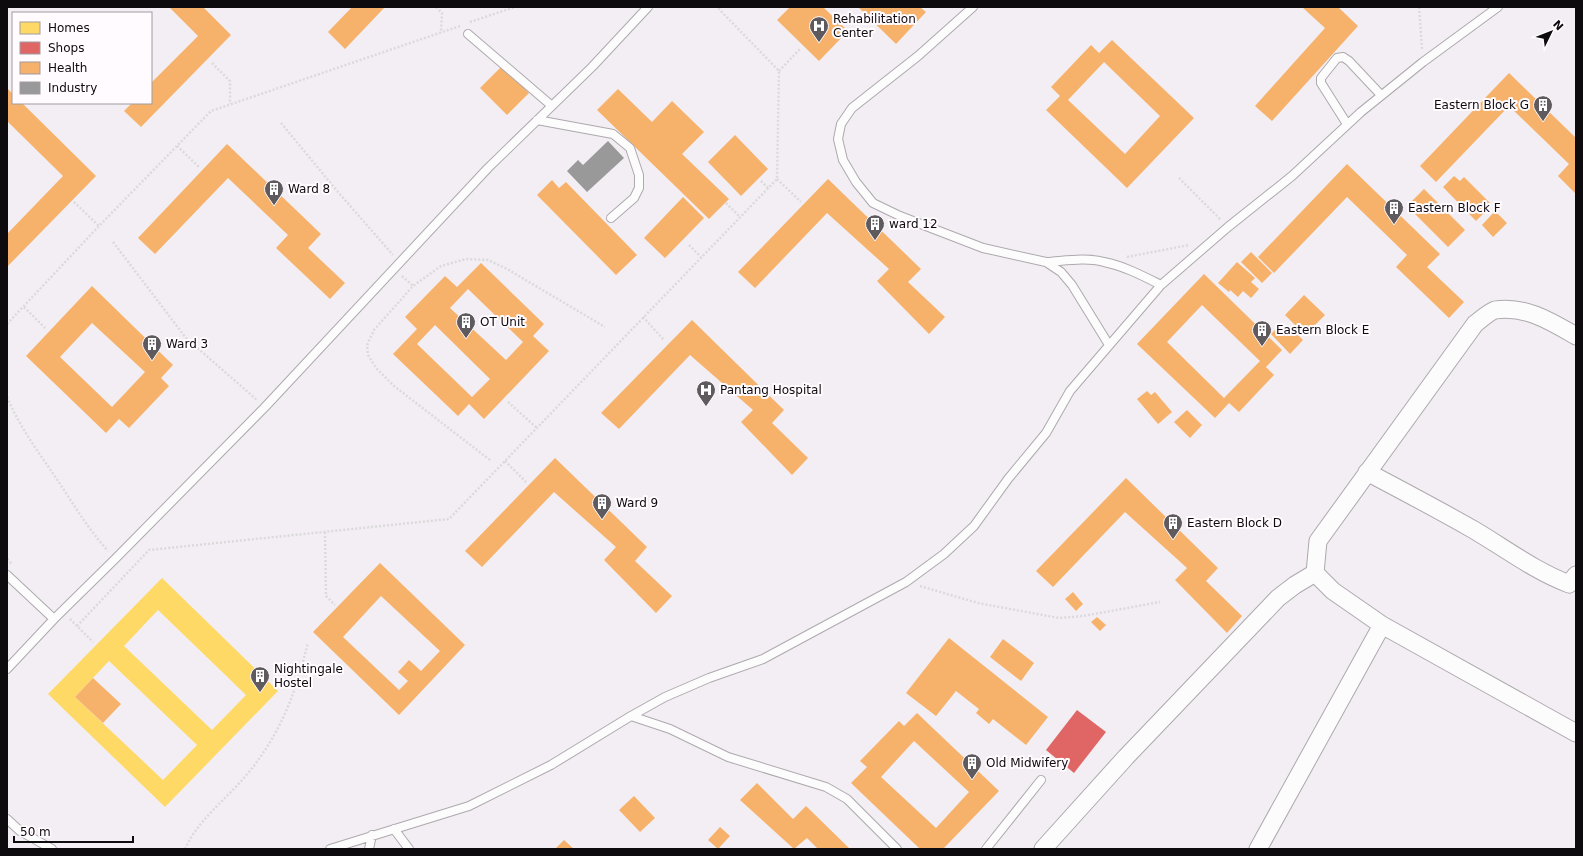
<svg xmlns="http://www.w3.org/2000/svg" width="1583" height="856" viewBox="0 0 1583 856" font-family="'DejaVu Sans',sans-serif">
<rect width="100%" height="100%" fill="#f3eef3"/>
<path fill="#ffd966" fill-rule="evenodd" d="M 162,578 L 278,691 L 165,807 L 48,694 ZM 158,610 L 246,695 L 212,730 L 124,646 ZM 109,661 L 197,745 L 163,780 L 75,697 Z"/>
<path fill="#e06666" d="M 1077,710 L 1106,732 L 1074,773 L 1046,750 Z"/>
<path fill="#f6b26b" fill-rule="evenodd" d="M 169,7 L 203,7 L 231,35 L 141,127 L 124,111 L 132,103 L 151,103 L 151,83 L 198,36 Z
M 352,7 L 385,7 L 345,49 L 328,32 Z
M 790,7 L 823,7 L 848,31 L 819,61 L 777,20 Z
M 858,7 L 920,7 L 926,12 L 896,44 Z
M 1302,7 L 1338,7 L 1358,26 L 1272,121 L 1255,106 L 1325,28 Z
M 1112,40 L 1194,118 L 1127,188 L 1046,110 L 1060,96 L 1051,87 L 1091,45 L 1099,53 ZM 1104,62 L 1160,116 L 1125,154 L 1068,100 Z
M 502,66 L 529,93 L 507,115 L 480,88 Z
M 1509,73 L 1576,138 L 1576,194 L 1558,176 L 1569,164 L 1509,106 L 1436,182 L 1420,166 Z
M 7,88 L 13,94 L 13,103 L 22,103 L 96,176 L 7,267 L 7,234 L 63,176 L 7,121 Z
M 618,89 L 652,122 L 672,101 L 704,132 L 682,154 L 729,199 L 709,219 L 597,110 Z
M 735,135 L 768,169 L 741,196 L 708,162 Z
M 227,144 L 321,234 L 308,248 L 345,283 L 330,299 L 276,248 L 288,235 L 228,178 L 155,254 L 138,238 Z
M 1347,164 L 1440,254 L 1427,267 L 1464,302 L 1449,318 L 1396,267 L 1407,255 L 1347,197 L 1274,273 L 1258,257 Z
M 1454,176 L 1460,181 L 1464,177 L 1492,205 L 1476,221 L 1443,187 Z
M 828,179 L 921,269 L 908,282 L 945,317 L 929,334 L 877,281 L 889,269 L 827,213 L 755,288 L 738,272 Z
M 552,180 L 559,188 L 566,182 L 637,255 L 616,275 L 537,195 Z
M 1424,189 L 1465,230 L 1448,247 L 1407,206 Z
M 683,197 L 704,218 L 665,258 L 644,238 Z
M 1495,211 L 1507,223 L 1493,237 L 1482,225 Z
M 1251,252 L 1272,273 L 1262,283 L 1241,262 Z
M 1237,262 L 1255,278 L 1251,282 L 1259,289 L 1251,298 L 1243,291 L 1238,297 L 1230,290 L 1229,292 L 1218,283 Z
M 481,263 L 544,324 L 533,336 L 549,351 L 484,419 L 469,404 L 458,416 L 393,354 L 417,329 L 405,317 L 445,276 L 457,287 ZM 468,289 L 523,342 L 506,360 L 450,308 ZM 435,325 L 490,379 L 472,397 L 417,344 Z
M 1204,274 L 1282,350 L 1266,367 L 1274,375 L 1239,412 L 1229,403 L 1215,418 L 1137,344 ZM 1202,305 L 1260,361 L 1224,398 L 1167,342 Z
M 92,286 L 173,365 L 161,378 L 169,386 L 129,428 L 119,419 L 106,433 L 26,356 ZM 92,323 L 145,372 L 112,407 L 60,357 Z
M 1304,295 L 1325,315 L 1305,335 L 1285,315 Z
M 692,320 L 784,410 L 772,423 L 808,458 L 792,475 L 741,422 L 753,410 L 690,355 L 619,429 L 601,413 Z
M 1281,324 L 1287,329 L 1290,327 L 1303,340 L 1290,354 L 1271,334 Z
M 1147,391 L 1151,395 L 1155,392 L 1172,412 L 1158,424 L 1137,399 Z
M 1187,410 L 1202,425 L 1190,438 L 1174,422 Z
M 555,458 L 647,547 L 635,561 L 672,596 L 656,613 L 604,560 L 616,547 L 554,492 L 482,567 L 465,551 Z
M 1126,478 L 1218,568 L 1206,581 L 1242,616 L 1227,633 L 1175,580 L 1187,568 L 1125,512 L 1053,587 L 1036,571 Z
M 380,563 L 465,645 L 399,715 L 313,632 ZM 381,596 L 440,651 L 421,671 L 409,660 L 398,672 L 408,681 L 399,690 L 343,637 Z
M 1073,592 L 1083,604 L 1076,611 L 1065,599 Z
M 1097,617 L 1106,625 L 1100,631 L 1091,622 Z
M 949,638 L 1048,717 L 1026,745 L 993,719 L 989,724 L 976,713 L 979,709 L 956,691 L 936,716 L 906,693 Z
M 1003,639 L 1034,663 L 1021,681 L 990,657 Z
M 93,678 L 121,704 L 103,723 L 75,697 Z
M 917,713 L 999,791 L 943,849 L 920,849 L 851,783 L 867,767 L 860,761 L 899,721 L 904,726 ZM 914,741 L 969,792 L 936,828 L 881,777 Z
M 757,783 L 793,819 L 806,806 L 850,849 L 818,849 L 807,838 L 794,849 L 740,800 Z
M 634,796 L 655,818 L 640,832 L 619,810 Z
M 720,827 L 730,836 L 718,849 L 708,840 Z
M 564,840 L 574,849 L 555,849 Z"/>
<path fill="#999" d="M 608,141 L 624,158 L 587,192 L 567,171 L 578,160 L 583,165 Z"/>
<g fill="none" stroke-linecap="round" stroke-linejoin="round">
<defs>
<path id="service" d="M 973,7 L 918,56 L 852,108 L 841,124 L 838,139 L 843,160 L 856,182 L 873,203 L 900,216 L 983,248 L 1046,262 L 1061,272 L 1072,285 L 1109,345
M 468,34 L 552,106
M 537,120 L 613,134 L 630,148 L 639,175 L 639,188 L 634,198 L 611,218
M 1347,124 L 1321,83 L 1321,78 L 1337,58 L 1343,57 L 1349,61 L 1381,95
M 1046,262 C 1064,261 1086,257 1104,262 C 1124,266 1143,276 1161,285
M 7,575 L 54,619
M 7,669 L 54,619 L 115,559 L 265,407 L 488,168 L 592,67 L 648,7
M 631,716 L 670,729 L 728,757 L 826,787 L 847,799 L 897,849
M 7,819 L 20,831 L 52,849
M 394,829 L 409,849
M 330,849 L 469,806 L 551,765 L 631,716 L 665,697 L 709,678 L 763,659 L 906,582 L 944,554 L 974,526 L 1008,479 L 1046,433 L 1070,391 L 1161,285 L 1228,227 L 1292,176 L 1361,112 L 1423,62 L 1498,7
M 369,849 L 372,835
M 986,849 L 1041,780"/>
<path id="minor" d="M 1367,472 C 1403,491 1439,510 1474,530 C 1506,549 1535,571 1569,584 L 1576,575
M 1382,625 L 1576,733
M 1043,849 L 1126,757 L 1278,598 L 1295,585 L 1315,573 L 1318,541 L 1475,324 C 1480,320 1489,312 1495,310 C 1525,305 1552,322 1576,336
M 1258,849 L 1382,625 L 1333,591 L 1315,573"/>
</defs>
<use href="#service" stroke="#ada9ad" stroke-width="10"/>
<use href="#minor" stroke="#ada9ad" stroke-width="19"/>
<path stroke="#dbdadb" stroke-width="2.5" stroke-dasharray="2 2" stroke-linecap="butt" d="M 436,7 L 442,13 L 441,32
M 1419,7 L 1422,49
M 470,22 L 515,7
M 212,63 L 230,81 L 230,104
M 779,71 L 800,49
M 281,123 L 338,192 L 393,255
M 177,146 L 199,167
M 1179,178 L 1221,220
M 777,179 L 801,202
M 761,181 L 768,188
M 74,202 L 99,226
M 726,203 L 740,217
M 113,242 L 186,338 L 257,400
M 689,245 L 701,257
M 1127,257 L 1189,245
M 402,276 L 413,286
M 24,307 L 45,328
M 643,317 L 664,340
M 7,324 L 99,226 L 211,111 L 460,26
M 7,397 C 20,428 40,454 58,481 C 74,505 89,530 108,551
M 508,402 L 537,428
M 490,460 L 394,386 L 376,368 L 368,355 L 367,345 L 374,330 L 413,286 L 441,266 L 466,259 L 488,260 L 507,269 L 605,327
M 505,461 L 526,482
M 325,532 L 326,596 L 335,605
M 7,559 L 12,564
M 920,586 L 978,603 L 1059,618 L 1083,616 L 1160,602
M 70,619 L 93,642
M 77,626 L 149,550 L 449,519 L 777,179 L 779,71 L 717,7
M 185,849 C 199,818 228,798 249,772 C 267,750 281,725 291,699 C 298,681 303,661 308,643"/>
<use href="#service" stroke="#fdfcfd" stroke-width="8"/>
<use href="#minor" stroke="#fdfcfd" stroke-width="17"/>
</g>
<defs>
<symbol id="hospital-pin" viewBox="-11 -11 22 30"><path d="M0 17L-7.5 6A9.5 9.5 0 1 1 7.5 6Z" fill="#5e5a5e" stroke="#fffbfe"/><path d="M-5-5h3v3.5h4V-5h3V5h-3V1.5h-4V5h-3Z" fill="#fff"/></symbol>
<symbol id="building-pin" viewBox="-11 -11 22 30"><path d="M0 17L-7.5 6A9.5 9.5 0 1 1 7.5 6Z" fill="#5e5a5e" stroke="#fffbfe"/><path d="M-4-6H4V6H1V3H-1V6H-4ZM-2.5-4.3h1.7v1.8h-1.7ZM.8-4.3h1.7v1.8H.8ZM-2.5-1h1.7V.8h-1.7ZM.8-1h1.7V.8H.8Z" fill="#fff"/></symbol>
</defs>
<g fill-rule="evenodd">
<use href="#hospital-pin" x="808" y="15" width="22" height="30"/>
<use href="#building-pin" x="1532" y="94" width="22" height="30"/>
<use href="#building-pin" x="263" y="178" width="22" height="30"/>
<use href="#building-pin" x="1383" y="197" width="22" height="30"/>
<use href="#building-pin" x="864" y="213" width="22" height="30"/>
<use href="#building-pin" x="455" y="311" width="22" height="30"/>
<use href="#building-pin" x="1251" y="319" width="22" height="30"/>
<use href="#building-pin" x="141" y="333" width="22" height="30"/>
<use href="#hospital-pin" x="695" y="379" width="22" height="30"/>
<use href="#building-pin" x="591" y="492" width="22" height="30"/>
<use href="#building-pin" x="1162" y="512" width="22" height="30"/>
<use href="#building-pin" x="249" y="665" width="22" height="30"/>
<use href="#building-pin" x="961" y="752" width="22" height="30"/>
</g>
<g text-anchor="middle" stroke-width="4" stroke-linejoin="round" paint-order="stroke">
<g font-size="12" fill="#0e0b0e" stroke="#fffbfe" text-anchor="start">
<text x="833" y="23">Rehabilitation<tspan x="833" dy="14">Center</tspan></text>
<text x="1529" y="109" text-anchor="end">Eastern Block G</text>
<text x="288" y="193">Ward 8</text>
<text x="1408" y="212">Eastern Block F</text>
<text x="889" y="228">ward 12</text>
<text x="480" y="326">OT Unit</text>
<text x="1276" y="334">Eastern Block E</text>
<text x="166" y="348">Ward 3</text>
<text x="720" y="394">Pantang Hospital</text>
<text x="616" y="507">Ward 9</text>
<text x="1187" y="527">Eastern Block D</text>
<text x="274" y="673">Nightingale<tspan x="274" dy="14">Hostel</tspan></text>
<text x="986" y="767">Old Midwifery</text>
</g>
</g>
<rect width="1583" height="856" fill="none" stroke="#0e0b0e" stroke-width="16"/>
<rect x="12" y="12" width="140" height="92" fill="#fffbfe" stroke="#9f9b9e"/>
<rect x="20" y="22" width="20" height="12" fill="#ffd966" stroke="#9f9b9e"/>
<text x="48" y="32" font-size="12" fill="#0e0b0e">Homes</text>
<rect x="20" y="42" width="20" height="12" fill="#e06666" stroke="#9f9b9e"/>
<text x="48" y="52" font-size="12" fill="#0e0b0e">Shops</text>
<rect x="20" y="62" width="20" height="12" fill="#f6b26b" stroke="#9f9b9e"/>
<text x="48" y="72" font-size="12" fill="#0e0b0e">Health</text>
<rect x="20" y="82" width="20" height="12" fill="#999999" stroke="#9f9b9e"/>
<text x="48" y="92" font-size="12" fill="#0e0b0e">Industry</text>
<g transform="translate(1551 32) rotate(47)" stroke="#fffbfe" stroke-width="3" paint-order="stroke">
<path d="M0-3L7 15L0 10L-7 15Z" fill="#0e0b0e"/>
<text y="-6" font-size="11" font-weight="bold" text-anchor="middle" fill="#0e0b0e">N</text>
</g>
<path d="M14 836v6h119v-6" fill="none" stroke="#0e0b0e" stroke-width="2"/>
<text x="20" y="836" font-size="12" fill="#0e0b0e" stroke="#fffbfe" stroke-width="3" paint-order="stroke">50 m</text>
</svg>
